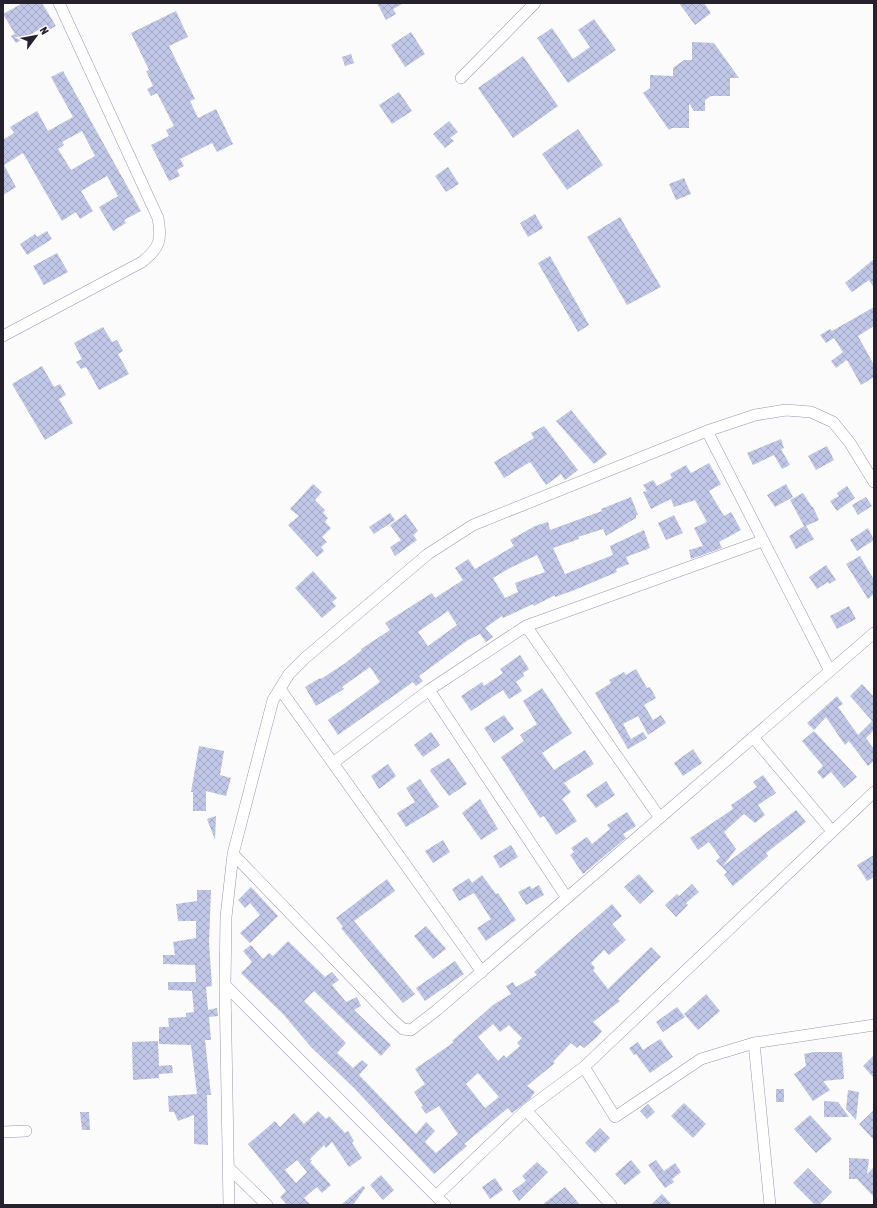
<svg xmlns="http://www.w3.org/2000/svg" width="877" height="1208" viewBox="0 0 877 1208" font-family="'Asap Condensed',sans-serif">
<defs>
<pattern id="building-cross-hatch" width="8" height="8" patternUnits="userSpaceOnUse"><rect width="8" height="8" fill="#bfc6e6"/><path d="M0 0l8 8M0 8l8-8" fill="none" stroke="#a4aac6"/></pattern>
</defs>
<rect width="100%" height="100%" fill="#fbfbfb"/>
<path fill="url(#building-cross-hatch)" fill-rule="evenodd" d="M 23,3 L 42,3 L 56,26 L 45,32 L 42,28 L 16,43 L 11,36 L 15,34 L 3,14 Z
M 377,3 L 404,3 L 393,9 L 396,14 L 386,20 Z
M 679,3 L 704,3 L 711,13 L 695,25 Z
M 176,11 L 188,37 L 169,46 L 195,99 L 190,101 L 198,118 L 216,109 L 233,144 L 217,152 L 212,143 L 180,159 L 184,166 L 177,170 L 180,176 L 169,181 L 151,145 L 169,136 L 166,130 L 174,126 L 157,93 L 151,96 L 147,89 L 153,86 L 146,71 L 149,70 L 131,33 Z
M 594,19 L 616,50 L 568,83 L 537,38 L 552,28 L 573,59 L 590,47 L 578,30 Z
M 411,32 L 425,54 L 405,67 L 391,45 Z
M 692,42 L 714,43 L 739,78 L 730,78 L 730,96 L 711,96 L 705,100 L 705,111 L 694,111 L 689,103 L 689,128 L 672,128 L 669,130 L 643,93 L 650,88 L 650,75 L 673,76 L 673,68 L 684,60 L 692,60 Z
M 351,54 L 354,63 L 345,66 L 342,57 Z
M 523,56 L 558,106 L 513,138 L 478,88 Z
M 63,71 L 141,211 L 124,220 L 126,223 L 113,231 L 99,207 L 118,196 L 107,176 L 81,191 L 93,211 L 80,219 L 76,212 L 62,221 L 23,153 L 4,165 L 16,187 L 3,195 L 3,140 L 14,133 L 10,127 L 37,111 L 48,131 L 73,117 L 51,77 ZM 82,131 L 95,156 L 71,170 L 58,149 L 64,145 L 62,142 Z
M 399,92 L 412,111 L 392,124 L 379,105 Z
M 449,121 L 458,132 L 450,138 L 454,141 L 445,148 L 433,134 Z
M 578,129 L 603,165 L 567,190 L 542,154 Z
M 448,167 L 459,184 L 446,192 L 435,176 Z
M 684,178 L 691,194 L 676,200 L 669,184 Z
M 535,214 L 543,228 L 528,237 L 520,223 Z
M 620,217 L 661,287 L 627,305 L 587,237 Z
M 47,231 L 52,239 L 27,255 L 20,244 L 35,234 L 37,237 Z
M 57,253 L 68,272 L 44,285 L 33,266 Z
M 550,256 L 589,325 L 578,332 L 538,263 Z
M 874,259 L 874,288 L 869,280 L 852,292 L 845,283 Z
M 874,307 L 874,326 L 858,336 L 874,365 L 874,377 L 861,385 L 847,360 L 836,368 L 831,361 L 843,352 L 834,338 L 826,343 L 820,335 L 830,329 L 832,331 Z
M 103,327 L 112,342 L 117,340 L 123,351 L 118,354 L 129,374 L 99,390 L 86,367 L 81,369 L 76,362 L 82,359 L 74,343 Z
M 42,366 L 54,387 L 60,384 L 66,395 L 59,399 L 73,423 L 45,440 L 12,384 Z
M 571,410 L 607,454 L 594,464 L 556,421 Z
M 544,426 L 578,470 L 565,480 L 561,474 L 546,485 L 530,462 L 504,478 L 494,462 L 534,438 L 531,433 Z
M 781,439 L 784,448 L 781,449 L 790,465 L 782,469 L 774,455 L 753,465 L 747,453 Z
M 827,446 L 834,460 L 816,470 L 808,456 Z
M 709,463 L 721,484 L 709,491 L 724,516 L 731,512 L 741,530 L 719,542 L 722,548 L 691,559 L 689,550 L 703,546 L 694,528 L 707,522 L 695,500 L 674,507 L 671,499 L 651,509 L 643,492 L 647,491 L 643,485 L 653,480 L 657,486 L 672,478 L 670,474 L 686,465 L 691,473 Z
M 313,484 L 322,492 L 315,500 L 325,510 L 323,513 L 328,518 L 325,522 L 331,528 L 322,537 L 327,542 L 321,547 L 324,551 L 317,557 L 288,525 L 299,516 L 290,509 Z
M 786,484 L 793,497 L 775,507 L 767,495 Z
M 847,486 L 855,498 L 837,511 L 830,501 L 839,496 L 837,493 Z
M 803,493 L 812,507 L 813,507 L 819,520 L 806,526 L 814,539 L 796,549 L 789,536 L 804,526 L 790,500 Z
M 631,497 L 638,515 L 636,515 L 636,518 L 606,536 L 603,529 L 578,537 L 579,539 L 553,548 L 565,574 L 613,555 L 610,546 L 644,530 L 650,548 L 626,557 L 629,564 L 616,569 L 617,572 L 572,591 L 555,597 L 555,595 L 534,606 L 533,604 L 503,618 L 502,616 L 485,628 L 493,637 L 486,642 L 480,634 L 468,640 L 419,676 L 423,681 L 416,686 L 413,682 L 338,735 L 328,720 L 380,682 L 370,667 L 342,687 L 344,689 L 316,706 L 305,687 L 320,678 L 321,679 L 344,664 L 362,650 L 361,649 L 390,630 L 385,623 L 432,593 L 435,598 L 463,580 L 455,568 L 468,559 L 475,569 L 514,546 L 510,540 L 535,526 L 548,522 L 550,530 L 602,511 L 601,509 ZM 537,555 L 545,572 L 515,583 L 518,592 L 505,598 L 493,578 L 510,568 ZM 448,611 L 457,625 L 428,646 L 418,632 Z
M 866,497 L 872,506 L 858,515 L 852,505 Z
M 390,513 L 395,520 L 374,534 L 369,527 Z
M 406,514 L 418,531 L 413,535 L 417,540 L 395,556 L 390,547 L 401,540 L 390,525 Z
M 674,515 L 683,533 L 666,540 L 658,523 Z
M 868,528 L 874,540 L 857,551 L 850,540 Z
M 860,556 L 874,580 L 874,594 L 868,599 L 846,564 Z
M 826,565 L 836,580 L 829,584 L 828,582 L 817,589 L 809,577 Z
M 313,571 L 337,598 L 332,602 L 336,606 L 322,618 L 295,588 Z
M 849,606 L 856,619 L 837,629 L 830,616 Z
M 520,655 L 529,669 L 523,673 L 524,676 L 516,682 L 522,691 L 509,699 L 503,690 L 471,711 L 461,696 L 482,682 L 484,686 L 503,673 L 500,669 Z
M 636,669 L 647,688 L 650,687 L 656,698 L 644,705 L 653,720 L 661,715 L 666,723 L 648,735 L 638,716 L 623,724 L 631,739 L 643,732 L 647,738 L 628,749 L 595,693 L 611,683 L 609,680 L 624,672 L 626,675 Z
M 862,684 L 874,697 L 874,730 L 866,738 L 874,749 L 874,761 L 868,766 L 849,741 L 845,745 L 826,717 L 814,730 L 807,723 L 837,696 L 843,704 L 838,707 L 858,735 L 872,721 L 850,696 Z
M 542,688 L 572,733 L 542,753 L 554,770 L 585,750 L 594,764 L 564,783 L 571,792 L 562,799 L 577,821 L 556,835 L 544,816 L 540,818 L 501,757 L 524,741 L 520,735 L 537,724 L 523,701 Z
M 504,715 L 514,729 L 494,743 L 484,728 Z
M 814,731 L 857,777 L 844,788 L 831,772 L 823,779 L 817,772 L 823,766 L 802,741 Z
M 431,732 L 440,745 L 423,757 L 414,745 Z
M 199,746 L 224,751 L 220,775 L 231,778 L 226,796 L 206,791 L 206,811 L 193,811 L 193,792 L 191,792 Z
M 693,749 L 702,763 L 683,776 L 674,763 Z
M 449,758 L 467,784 L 449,796 L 430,771 L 431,769 Z
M 388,764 L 396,776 L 379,789 L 371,776 Z
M 763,775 L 776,793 L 758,805 L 765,815 L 755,823 L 744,814 L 724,832 L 736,849 L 723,866 L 796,810 L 806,822 L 766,853 L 768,856 L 733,886 L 724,875 L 727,872 L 716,861 L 720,857 L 709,842 L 698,850 L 690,838 L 733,809 L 731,805 L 757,787 L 753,782 Z
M 420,779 L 439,807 L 406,827 L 397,813 L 415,802 L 406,788 Z
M 606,781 L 615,795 L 596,808 L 586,795 Z
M 480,799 L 498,829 L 481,840 L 462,813 Z
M 627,812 L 636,826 L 623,834 L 626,838 L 583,874 L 570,855 L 574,852 L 571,848 L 587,837 L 592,844 L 610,829 L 607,825 Z
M 216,816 L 215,840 L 207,819 Z
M 443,840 L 450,852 L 433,863 L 425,851 Z
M 511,845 L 518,857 L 500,868 L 493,856 Z
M 874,855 L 874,877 L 867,881 L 857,865 Z
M 639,874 L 654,891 L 640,904 L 624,887 Z
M 482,875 L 496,894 L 498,893 L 516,920 L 486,941 L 477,928 L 491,919 L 474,893 L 459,901 L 452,889 L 469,878 L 472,883 Z
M 387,879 L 395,891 L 354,921 L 415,994 L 403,1003 L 341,928 L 343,927 L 336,918 Z
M 692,884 L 699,892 L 686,903 L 688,905 L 676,917 L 665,905 L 677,894 L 679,896 Z
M 539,885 L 544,895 L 526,905 L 518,892 L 530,886 L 532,889 Z
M 251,887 L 278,916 L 250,943 L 240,933 L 260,915 L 250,903 L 245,908 L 238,900 Z
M 197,890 L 211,890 L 209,943 L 212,986 L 206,987 L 208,1010 L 217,1008 L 218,1016 L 209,1017 L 211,1040 L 205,1040 L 211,1095 L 207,1095 L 208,1145 L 194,1144 L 194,1115 L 178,1121 L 174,1112 L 169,1112 L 168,1096 L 197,1094 L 191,1045 L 159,1044 L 159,1027 L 169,1027 L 168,1018 L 186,1017 L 186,1013 L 194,1012 L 192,991 L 168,990 L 168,982 L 196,982 L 195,965 L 163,964 L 163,955 L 175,955 L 173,942 L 196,938 L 196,921 L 178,921 L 176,904 L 197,901 Z
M 612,904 L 622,916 L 612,924 L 626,940 L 609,955 L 604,950 L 591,963 L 595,968 L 593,970 L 608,989 L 651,947 L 661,957 L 618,999 L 620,1001 L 593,1022 L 602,1031 L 597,1037 L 584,1048 L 580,1045 L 577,1048 L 571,1043 L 553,1062 L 555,1063 L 527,1086 L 535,1092 L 530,1099 L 512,1113 L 508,1108 L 464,1144 L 467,1146 L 434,1174 L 355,1089 L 311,1047 L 284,1015 L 241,973 L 252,962 L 243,951 L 251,945 L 263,959 L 269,953 L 273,956 L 288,941 L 325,977 L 332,972 L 339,980 L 332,985 L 346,1002 L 357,997 L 361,1006 L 354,1010 L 391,1045 L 381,1056 L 314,991 L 304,1001 L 346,1043 L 337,1053 L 353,1068 L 362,1060 L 368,1065 L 359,1075 L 416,1134 L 426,1122 L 435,1131 L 425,1142 L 436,1153 L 458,1134 L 439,1106 L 426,1114 L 421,1107 L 423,1106 L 414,1092 L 425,1084 L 415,1069 L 454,1042 L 452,1041 L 493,1005 L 511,994 L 506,986 L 513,982 L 516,987 L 537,975 L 534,972 ZM 493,1024 L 500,1032 L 509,1025 L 522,1038 L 517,1043 L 520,1046 L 506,1058 L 504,1055 L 498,1061 L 478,1037 ZM 478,1073 L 499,1097 L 485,1108 L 466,1084 Z
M 426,926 L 446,949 L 433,959 L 414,936 Z
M 455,961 L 464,974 L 425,1001 L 416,988 Z
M 706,994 L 720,1011 L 698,1030 L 684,1014 Z
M 677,1007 L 685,1017 L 663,1032 L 656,1022 Z
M 660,1039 L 673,1057 L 650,1073 L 636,1054 L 634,1055 L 629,1048 L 638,1042 L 643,1050 Z
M 158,1041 L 159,1066 L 172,1065 L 173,1073 L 159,1074 L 159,1078 L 133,1080 L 132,1042 Z
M 814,1052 L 842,1052 L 844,1079 L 823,1081 L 830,1090 L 813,1101 L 794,1074 L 806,1066 L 804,1054 Z
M 874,1055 L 874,1078 L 863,1066 Z
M 776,1089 L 784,1089 L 784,1102 L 776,1102 Z
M 848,1090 L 859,1092 L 856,1120 L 846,1109 Z
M 824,1101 L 838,1102 L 849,1117 L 824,1117 Z
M 684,1103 L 706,1124 L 693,1138 L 671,1116 Z
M 648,1104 L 655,1112 L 647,1119 L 640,1111 Z
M 874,1110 L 874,1140 L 859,1124 Z
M 318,1111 L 326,1119 L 329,1116 L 345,1133 L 348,1131 L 354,1141 L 352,1143 L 362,1158 L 349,1167 L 332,1142 L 326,1148 L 324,1145 L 310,1159 L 312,1161 L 310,1162 L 331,1185 L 322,1193 L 317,1187 L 304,1198 L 311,1205 L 287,1205 L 280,1197 L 286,1191 L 248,1144 L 275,1121 L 280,1127 L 294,1113 L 304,1124 ZM 297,1160 L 307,1172 L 296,1183 L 285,1170 Z
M 80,1112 L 89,1112 L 90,1130 L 82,1130 Z
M 810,1115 L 832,1139 L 816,1153 L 794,1129 Z
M 600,1128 L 610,1138 L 595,1153 L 585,1143 Z
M 849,1158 L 869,1159 L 867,1174 L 874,1167 L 874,1197 L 857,1179 L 849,1179 Z
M 631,1160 L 641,1172 L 625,1185 L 615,1174 Z
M 656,1160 L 664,1171 L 675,1163 L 681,1172 L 672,1179 L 674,1182 L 665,1188 L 648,1165 Z
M 537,1162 L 548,1172 L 519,1201 L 512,1191 L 526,1181 L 522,1176 Z
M 808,1168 L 832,1192 L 819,1205 L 815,1205 L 793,1183 Z
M 381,1175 L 394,1190 L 383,1200 L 370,1185 Z
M 495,1178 L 503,1190 L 490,1199 L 482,1187 Z
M 363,1186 L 365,1188 L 353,1205 L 341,1205 Z
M 565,1187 L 580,1205 L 542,1205 Z
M 662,1194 L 672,1205 L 651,1205 Z"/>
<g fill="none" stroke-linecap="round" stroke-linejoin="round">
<defs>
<path id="minor" d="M 461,78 L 535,3
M 3,336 L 142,262 C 160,248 162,239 158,218 L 59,3
M 707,431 L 830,671
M 526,626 L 660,818
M 280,689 L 482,972
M 429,690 L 567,898
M 753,737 L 832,831
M 333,763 L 429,690 L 526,626 L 762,541
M 233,854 L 394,1021 L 403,1029 L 411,1030 L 437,1010 L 874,633
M 225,985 L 445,1205
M 754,1043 L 770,1205
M 584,1067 L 615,1117 L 701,1059 L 754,1043 L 874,1025
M 526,1110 L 611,1205
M 3,1132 L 26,1131
M 229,1168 L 267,1205
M 436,1196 L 526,1110 L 584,1067 L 874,792
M 229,1205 L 225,985 L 226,917 L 233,854 L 273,700 L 289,674 L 305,658 L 428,554 L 473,525 L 707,431 L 755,415 L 786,410 L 811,412 L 833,422 L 850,443 L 874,482"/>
</defs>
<use href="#minor" stroke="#9e94b2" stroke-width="12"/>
<use href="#minor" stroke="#fff" stroke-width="11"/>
</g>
<rect width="877" height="1208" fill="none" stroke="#25212d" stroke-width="8"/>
<g transform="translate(36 36) rotate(58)" stroke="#fbfbfb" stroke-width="3" paint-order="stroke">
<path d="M0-3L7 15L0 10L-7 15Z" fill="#25212d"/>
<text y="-6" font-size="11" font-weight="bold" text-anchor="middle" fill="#25212d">N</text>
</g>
</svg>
